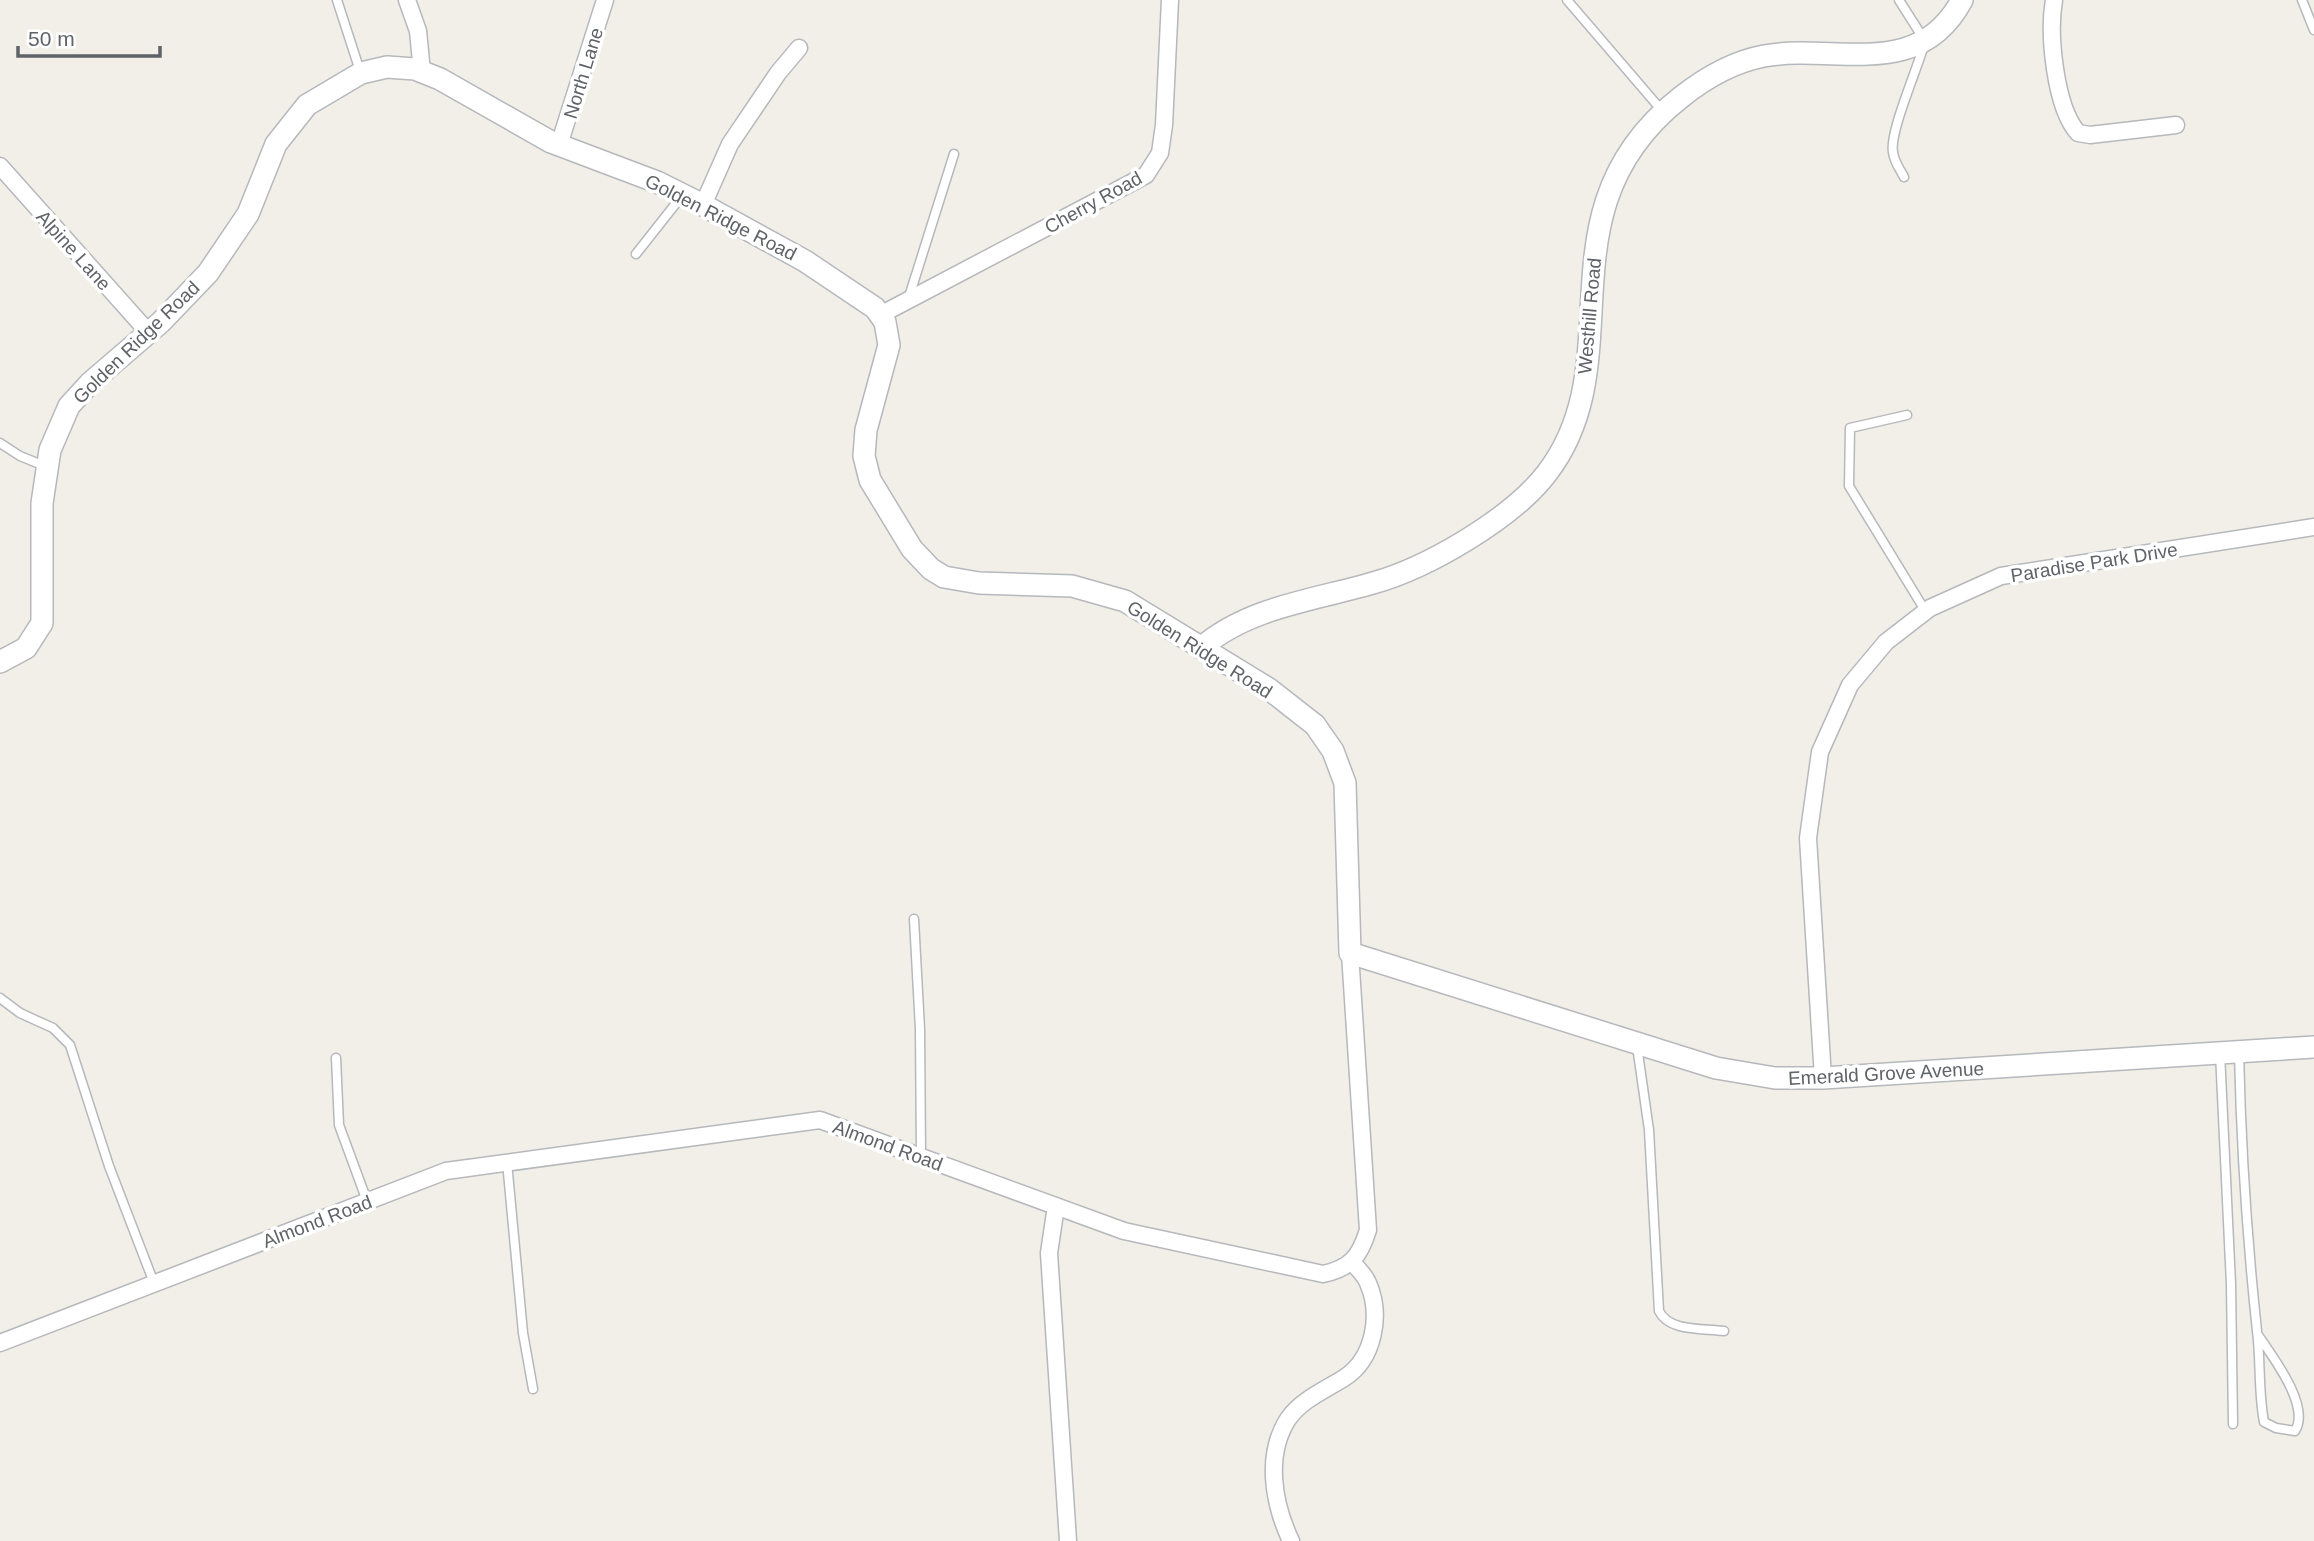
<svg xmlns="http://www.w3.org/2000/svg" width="2314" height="1541" viewBox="0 0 2314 1541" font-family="Arial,sans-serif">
<rect width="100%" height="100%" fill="#f1efe8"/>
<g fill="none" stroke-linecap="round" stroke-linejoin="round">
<defs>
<path id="service" d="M 337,0 L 360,71
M 1567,0 L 1664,113
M 1899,0 L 1925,41 C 1919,66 1889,132 1893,152 C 1894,162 1900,169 1904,177
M 2302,0 L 2314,30
M 636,254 L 681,197
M 908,300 L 954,154
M 1907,415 L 1850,428 L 1849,486 L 1926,612
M 0,443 L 20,456 L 47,467
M 914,919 L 920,1029 L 921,1157
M 0,998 L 20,1013 L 53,1028 L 70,1045 L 109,1166 L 154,1283
M 1637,1046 L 1649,1130 L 1659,1311 C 1669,1332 1703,1328 1724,1331
M 2239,1052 C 2241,1146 2247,1238 2257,1331 C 2261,1362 2258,1389 2264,1422 L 2276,1428 L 2295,1431 C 2311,1406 2272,1356 2258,1335
M 2220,1053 L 2231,1284 L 2233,1424
M 336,1058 L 339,1125 L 367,1201
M 507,1162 L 523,1333 L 533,1389"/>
<path id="minor" d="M 407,0 L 418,31 L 422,72
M 2054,0 C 2048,34 2055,107 2078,133 L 2090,135 L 2176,125
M 559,145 L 605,0
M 0,166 L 149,333
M 703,205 L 730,144 L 778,73 L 799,48
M 882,314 L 1146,175 L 1160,153 L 1164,125 L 1170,0
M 1823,1078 L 1808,838 L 1820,752 L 1850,685 L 1886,642 L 1930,608 L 2001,576 L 2314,527
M 1056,1206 L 1049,1253 L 1068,1541
M 0,1343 L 446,1171 L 820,1120 L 1124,1231 L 1323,1274 C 1351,1268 1360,1256 1368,1230 L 1350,953
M 1291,1541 C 1273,1503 1265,1455 1288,1419 C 1301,1400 1325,1390 1344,1378 C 1374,1359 1382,1315 1368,1283 C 1365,1275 1357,1268 1352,1262"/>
<path id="tertiary" d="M 1201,648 C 1248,607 1315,600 1373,583 C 1427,568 1512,519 1547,473 C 1635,358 1536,212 1680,98 C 1705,78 1732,62 1764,56 C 1836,43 1918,82 1962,0
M 0,662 L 26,648 L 42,623 L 42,503 L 50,450 L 69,406 L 90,383 L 161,322 L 208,273 L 248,214 L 276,144 L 307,105 L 361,73 L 387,67 L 415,69 L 440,79 L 551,142 L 657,182 L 703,205 L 805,261 L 875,308 L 885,322 L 889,345 L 866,430 L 864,456 L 870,480 L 912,549 L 931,569 L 944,577 L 979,583 L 1072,586 L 1125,601 L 1269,689 L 1315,725 L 1333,751 L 1345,783 L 1350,953 L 1716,1068 L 1775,1078 L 1823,1078 L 2314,1047"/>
</defs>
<use href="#service" stroke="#b5b8bc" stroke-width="11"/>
<use href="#minor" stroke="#b5b8bc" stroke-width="19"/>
<use href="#tertiary" stroke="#b5b8bc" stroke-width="24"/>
<use href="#service" stroke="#fff" stroke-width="8"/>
<use href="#minor" stroke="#fff" stroke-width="16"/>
<use href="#tertiary" stroke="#fff" stroke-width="21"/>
</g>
<g text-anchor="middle" stroke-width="7" stroke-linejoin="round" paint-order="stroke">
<g font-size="19" fill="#5f6368" stroke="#fff">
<text transform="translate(583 73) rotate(-73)" y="7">North Lane</text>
<text transform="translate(1093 202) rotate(-29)" y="7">Cherry Road</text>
<text transform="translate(721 217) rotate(27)" y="7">Golden Ridge Road</text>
<text transform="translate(74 250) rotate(48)" y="7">Alpine Lane</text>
<text transform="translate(1589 316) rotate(-85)" y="7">Westhill Road</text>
<text transform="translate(136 342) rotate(-44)" y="7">Golden Ridge Road</text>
<text transform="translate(2094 562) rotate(-9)" y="7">Paradise Park Drive</text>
<text transform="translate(1200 649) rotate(32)" y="7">Golden Ridge Road</text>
<text transform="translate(1886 1073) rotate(-3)" y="7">Emerald Grove Avenue</text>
<text transform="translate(888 1145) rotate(20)" y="7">Almond Road</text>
<text transform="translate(317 1221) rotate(-21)" y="7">Almond Road</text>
</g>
</g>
<path d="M18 46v10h142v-10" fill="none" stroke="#5f6368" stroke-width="3.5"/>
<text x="28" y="46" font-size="21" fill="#5f6368" stroke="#ffffff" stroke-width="5" paint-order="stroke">50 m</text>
</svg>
